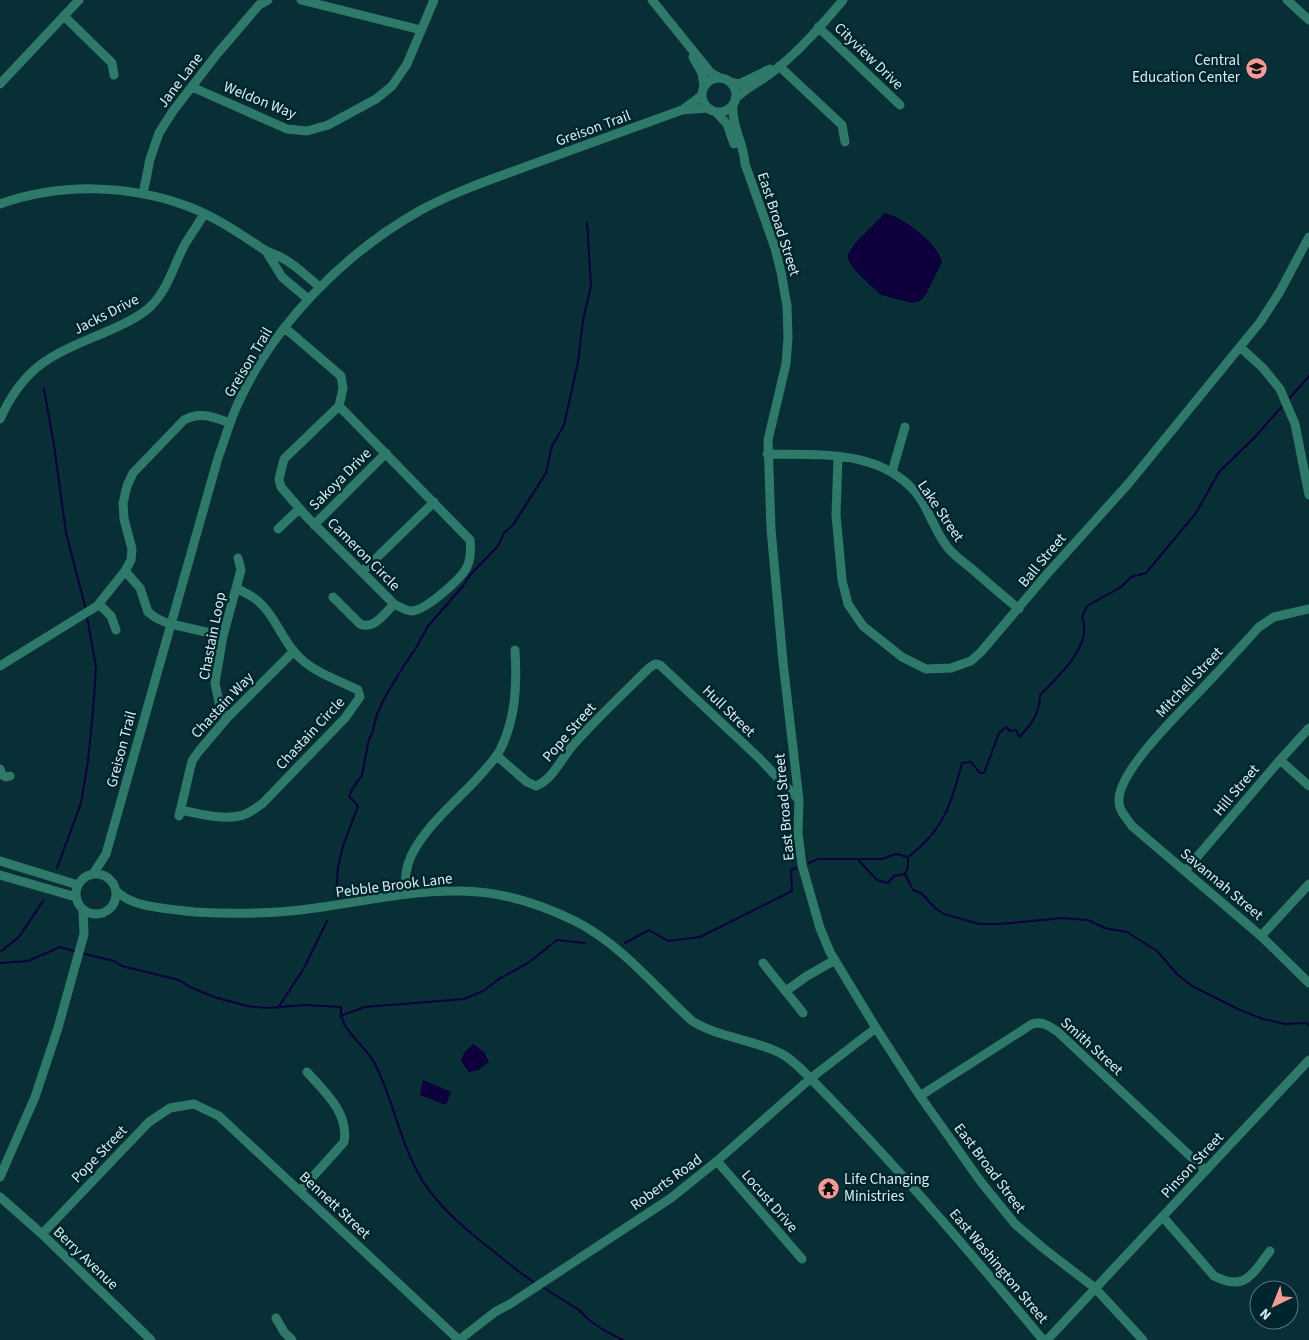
<svg xmlns="http://www.w3.org/2000/svg" width="1309" height="1340" viewBox="0 0 1309 1340" font-family="'Source Sans 3',sans-serif">
<rect width="100%" height="100%" fill="#092f36"/>
<path fill="#0d003c" d="M 885,213 C 904,218 937,242 942,262 L 926,294 L 920,301 L 912,303 L 881,295 L 870,285 L 853,268 L 848,259 L 848,254 L 856,242 Z
M 473,1044 L 484,1052 L 489,1062 L 478,1070 L 469,1072 L 461,1061 L 464,1053 Z
M 423,1080 L 451,1092 L 446,1105 L 420,1095 Z"/>
<g fill="none" stroke-linecap="round" stroke-linejoin="round">
<path stroke="#0d003c" stroke-width="2" d="M 44,389 L 54,445 L 66,533 L 86,610
M 1289,399 L 1309,376
M 859,861 L 877,880 L 888,883 L 894,876 L 905,874 L 913,890 L 921,893 L 935,908 L 944,914 L 979,924 L 999,924 L 1062,918 L 1088,920 L 1105,928 L 1127,932 L 1157,951 L 1177,974 L 1192,986 L 1240,1010 L 1263,1019 L 1285,1024 L 1306,1023 L 1309,1025
M 809,863 L 818,859 L 882,859 L 896,854 L 908,857 C 944,830 951,805 962,763 L 971,762 L 980,773 L 984,773 L 999,733 L 1006,727 L 1010,731 L 1016,730 L 1019,737 C 1031,726 1040,712 1040,695 C 1058,677 1094,644 1082,617 L 1087,606 L 1121,587 L 1131,577 L 1146,573 L 1196,513 L 1219,472 L 1255,437 L 1284,404
M 57,868 L 81,803 L 88,761 L 93,711 L 96,667 L 87,617
M 905,874 L 908,867 L 908,857
M 336,897 L 338,867 L 343,846 L 358,806 L 349,796 L 353,788 L 362,775 L 369,739 L 372,734 L 377,714 L 384,699 L 403,667 L 416,648 L 428,626 L 463,586 L 470,575 L 498,546 L 504,533 L 513,525 L 546,473 L 552,446 L 564,425 L 578,362 L 583,320 L 591,286 L 587,223
M 625,943 L 649,930 L 668,941 L 700,937 L 792,891 L 791,870 L 796,868
M 0,952 L 19,937 L 43,901
M 81,953 L 114,961 L 122,966 L 179,980 L 190,987 L 214,997 L 247,1006 L 267,1008 L 306,1005 L 341,1007 C 338,1030 366,1045 375,1064 C 394,1101 400,1144 422,1180 C 441,1210 470,1233 497,1254 C 509,1264 521,1274 534,1282
M 0,963 L 28,961 L 60,947 L 77,952
M 278,1008 L 304,968 L 327,921
M 340,1016 L 365,1007 L 464,999 L 483,991 L 499,979 L 528,963 L 557,940 L 585,943
M 544,1288 L 579,1310 L 589,1320 L 602,1329 L 623,1340"/>
<path stroke="#2f796a" stroke-width="9" d="M 301,0 L 421,30
M 652,0 L 711,73 L 720,78
M 1287,0 L 1309,20
M 64,16 L 112,63 L 114,75
M 818,27 L 900,105
M 693,57 L 702,73 L 704,86
M 779,66 L 842,125 L 845,142
M702 95a17 17 0 1 1 34 0a17 17 0 1 1-34 0Z
M 730,82 L 739,84 L 770,69
M 0,84 L 79,0
M 192,87 L 287,129 L 307,131 L 328,125 L 376,99 L 392,86 L 407,64 L 434,0
M 735,99 C 746,88 758,83 770,74 C 797,54 821,26 843,0
M 733,104 C 731,126 744,143 745,164 L 775,248 L 781,272 L 787,306 L 788,338 L 786,364 L 768,440 L 771,529 L 783,662 L 799,800 L 798,833 L 802,865 L 820,928 L 830,952 L 876,1028 L 920,1096 L 981,1182 L 1015,1224 L 1043,1248 L 1095,1288 L 1143,1340
M 682,110 L 701,96
M 716,112 L 727,124 L 734,144
M 143,194 L 150,159 L 159,133 L 173,111 L 217,54 L 259,5 L 268,0
M 0,204 C 60,183 127,184 187,206 C 214,216 239,233 263,249 C 270,253 277,255 284,259 C 297,266 308,278 320,287
M 266,251 L 282,277 L 308,299
M 285,328 L 341,376 L 343,388 L 339,406 L 284,459 L 279,479 L 281,487 L 306,516 L 394,604 C 400,607 406,611 412,611 C 426,610 461,579 467,567 C 471,558 471,549 470,540 L 339,406
M 1240,347 L 1263,368 L 1280,389 L 1295,424 L 1309,495
M 0,419 C 26,362 55,354 108,331 C 122,325 140,317 151,306 C 168,289 173,267 184,246 C 190,235 198,225 204,214
M 767,454 C 819,455 881,449 917,494 C 930,511 935,533 949,549 C 956,557 965,563 972,569 C 988,583 1003,596 1019,609
M 838,457 L 836,515 L 842,580 L 848,604 L 863,626 L 902,657 L 926,669 L 951,668 L 971,661 L 981,652 L 1047,574 L 1129,483 L 1261,321 L 1279,293 L 1309,237
M 892,472 L 905,427
M 314,525 L 386,453
M 278,529 L 299,509
M 125,571 L 131,560 L 132,549 L 124,519 L 123,503 L 127,486 L 133,473 L 184,420 C 200,411 214,417 230,423
M 362,572 L 434,502
M 333,597 L 360,624 C 374,630 385,613 394,604
M 99,604 L 111,616 L 116,630
M 1309,609 L 1274,617 L 1259,627 C 1239,649 1219,671 1199,692 C 1178,714 1120,770 1119,799 C 1118,810 1126,817 1132,826 L 1261,936 L 1309,983
M 0,666 L 97,606 L 125,571 L 140,588 L 148,612 L 156,618 L 167,623 L 223,636
M 227,718 L 220,707 L 215,683 L 223,636 L 241,570 L 238,558
M 497,756 L 527,782 L 536,786 C 554,779 562,756 575,743 C 598,717 624,693 649,668 L 655,664 L 660,665 L 760,759 L 799,800
M 1280,760 L 1309,786
M 0,769 L 2,775 L 6,777 L 10,776
M 180,810 C 198,813 220,820 239,816 C 248,815 256,808 263,803 L 345,718 L 360,697 L 358,690 C 338,680 313,672 298,656 C 282,640 276,617 259,602 C 253,596 243,592 236,588
M 179,816 L 192,761 L 199,751 L 227,718 L 294,651
M 0,861 L 78,885
M 1185,871 L 1280,760 L 1309,728
M76 894a20 20 0 1 1 40 0a20 20 0 1 1-40 0Z
M 93,874 L 106,854 L 218,458 C 224,442 229,424 236,408 C 271,327 344,253 421,210 C 456,191 495,178 533,164 C 582,146 632,128 682,110 L 707,108
M 0,875 L 76,897
M 116,891 C 121,895 126,899 132,901 C 146,908 179,910 195,912 C 233,914 271,914 308,909 C 357,903 405,891 455,891 C 496,890 538,903 575,921 C 622,945 654,986 692,1021 C 720,1038 752,1039 780,1053 C 787,1056 793,1062 799,1067 C 886,1153 965,1246 1043,1340
M 406,894 C 405,884 405,874 408,864 C 418,831 460,799 483,772 C 489,765 497,757 501,748 C 516,717 517,684 515,650
M 1261,936 L 1309,884
M 763,963 L 803,1013
M 786,991 L 807,976 L 835,960
M 920,1096 L 1032,1024 C 1043,1021 1049,1026 1058,1032 L 1205,1170
M 717,1161 L 802,1259
M 0,1177 L 35,1097 L 58,1028 L 84,934 L 83,910
M 300,1191 L 344,1142 C 349,1113 325,1092 307,1072
M 0,1197 L 42,1234 L 151,1340
M 1163,1217 L 1214,1276 C 1246,1292 1252,1274 1270,1251
M 42,1234 L 149,1122 L 170,1108 L 194,1104 L 219,1116 L 459,1340
M 276,1318 L 284,1332 L 292,1340
M 459,1340 L 495,1312 L 510,1304 L 671,1198 L 717,1161 L 811,1078 L 876,1028
M 1047,1340 L 1309,1060"/>
</g>
<defs>
<symbol id="school-disc" viewBox="-11 -11 22 22"><circle r="9.5" fill="#f59b97" stroke="#00252c"/><path d="M0-5L7-2L0 1L-7-2ZM-4 1L0 2.5L4 1V4Q0 6-4 4Z" fill="#111"/></symbol>
<symbol id="temple-disc" viewBox="-11 -11 22 22"><circle r="9.5" fill="#f59b97" stroke="#00252c"/><path d="M0-6L5-2H3V0L6.5 2.5H4V6H1.5V3h-3V6H-4V2.5H-6.5L-3 0V-2H-5Z" fill="#111"/></symbol>
</defs>
<g fill-rule="evenodd">
<use href="#school-disc" x="1244" y="56" width="25" height="25"/>
<use href="#temple-disc" x="816" y="1176" width="25" height="25"/>
</g>
<g text-anchor="middle" stroke-width="5" stroke-linejoin="round" paint-order="stroke">
<g font-size="15" fill="#d9edf1" stroke="#00252c">
<text transform="translate(869 56) rotate(44)" y="5">Cityview Drive</text>
<text transform="translate(180 80) rotate(-53)" y="5">Jane Lane</text>
<text transform="translate(260 100) rotate(22)" y="5">Weldon Way</text>
<text transform="translate(593 128) rotate(-20)" y="5">Greison Trail</text>
<text transform="translate(779 224) rotate(72)" y="5">East Broad Street</text>
<text transform="translate(106 314) rotate(-27)" y="5">Jacks Drive</text>
<text transform="translate(248 362) rotate(-59)" y="5">Greison Trail</text>
<text transform="translate(340 479) rotate(-45)" y="5">Sakoya Drive</text>
<text transform="translate(941 511) rotate(56)" y="5">Lake Street</text>
<text transform="translate(364 554) rotate(45)" y="5">Cameron Circle</text>
<text transform="translate(1042 560) rotate(-50)" y="5">Ball Street</text>
<text transform="translate(212 636) rotate(-79)" y="5">Chastain Loop</text>
<text transform="translate(1189 682) rotate(-47)" y="5">Mitchell Street</text>
<text transform="translate(222 705) rotate(-47)" y="5">Chastain Way</text>
<text transform="translate(729 711) rotate(44)" y="5">Hull Street</text>
<text transform="translate(569 732) rotate(-49)" y="5">Pope Street</text>
<text transform="translate(310 733) rotate(-47)" y="5">Chastain Circle</text>
<text transform="translate(121 749) rotate(-75)" y="5">Greison Trail</text>
<text transform="translate(1236 790) rotate(-50)" y="5">Hill Street</text>
<text transform="translate(784 807) rotate(-95)" y="5">East Broad Street</text>
<text transform="translate(1222 884) rotate(40)" y="5">Savannah Street</text>
<text transform="translate(394 885) rotate(-7)" y="5">Pebble Brook Lane</text>
<text transform="translate(1092 1046) rotate(42)" y="5">Smith Street</text>
<text transform="translate(99 1154) rotate(-46)" y="5">Pope Street</text>
<text transform="translate(1192 1165) rotate(-47)" y="5">Pinson Street</text>
<text transform="translate(990 1168) rotate(53)" y="5">East Broad Street</text>
<text transform="translate(666 1182) rotate(-36)" y="5">Roberts Road</text>
<text transform="translate(770 1201) rotate(49)" y="5">Locust Drive</text>
<text transform="translate(335 1205) rotate(43)" y="5">Bennett Street</text>
<text transform="translate(86 1258) rotate(44)" y="5">Berry Avenue</text>
<text transform="translate(999 1266) rotate(50)" y="5">East Washington Street</text>
</g>
<g font-size="15" fill="#d9edf1" stroke="#00252c" text-anchor="end">
<text x="1240" y="65">Central<tspan x="1240" dy="17">Education Center</tspan></text>
<text x="844" y="1184" text-anchor="start">Life Changing<tspan x="844" dy="17">Ministries</tspan></text>
</g>
</g>
<g transform="translate(1274 1305) rotate(223)"><circle r="24" fill="#00252c" stroke="#57757b"/>
<path d="M0-4L9 19L0 12L-9 19Z" fill="#f59b97"/>
<text y="-8" font-size="14" font-weight="bold" text-anchor="middle" fill="#d9edf1">N</text>
</g>
</svg>
